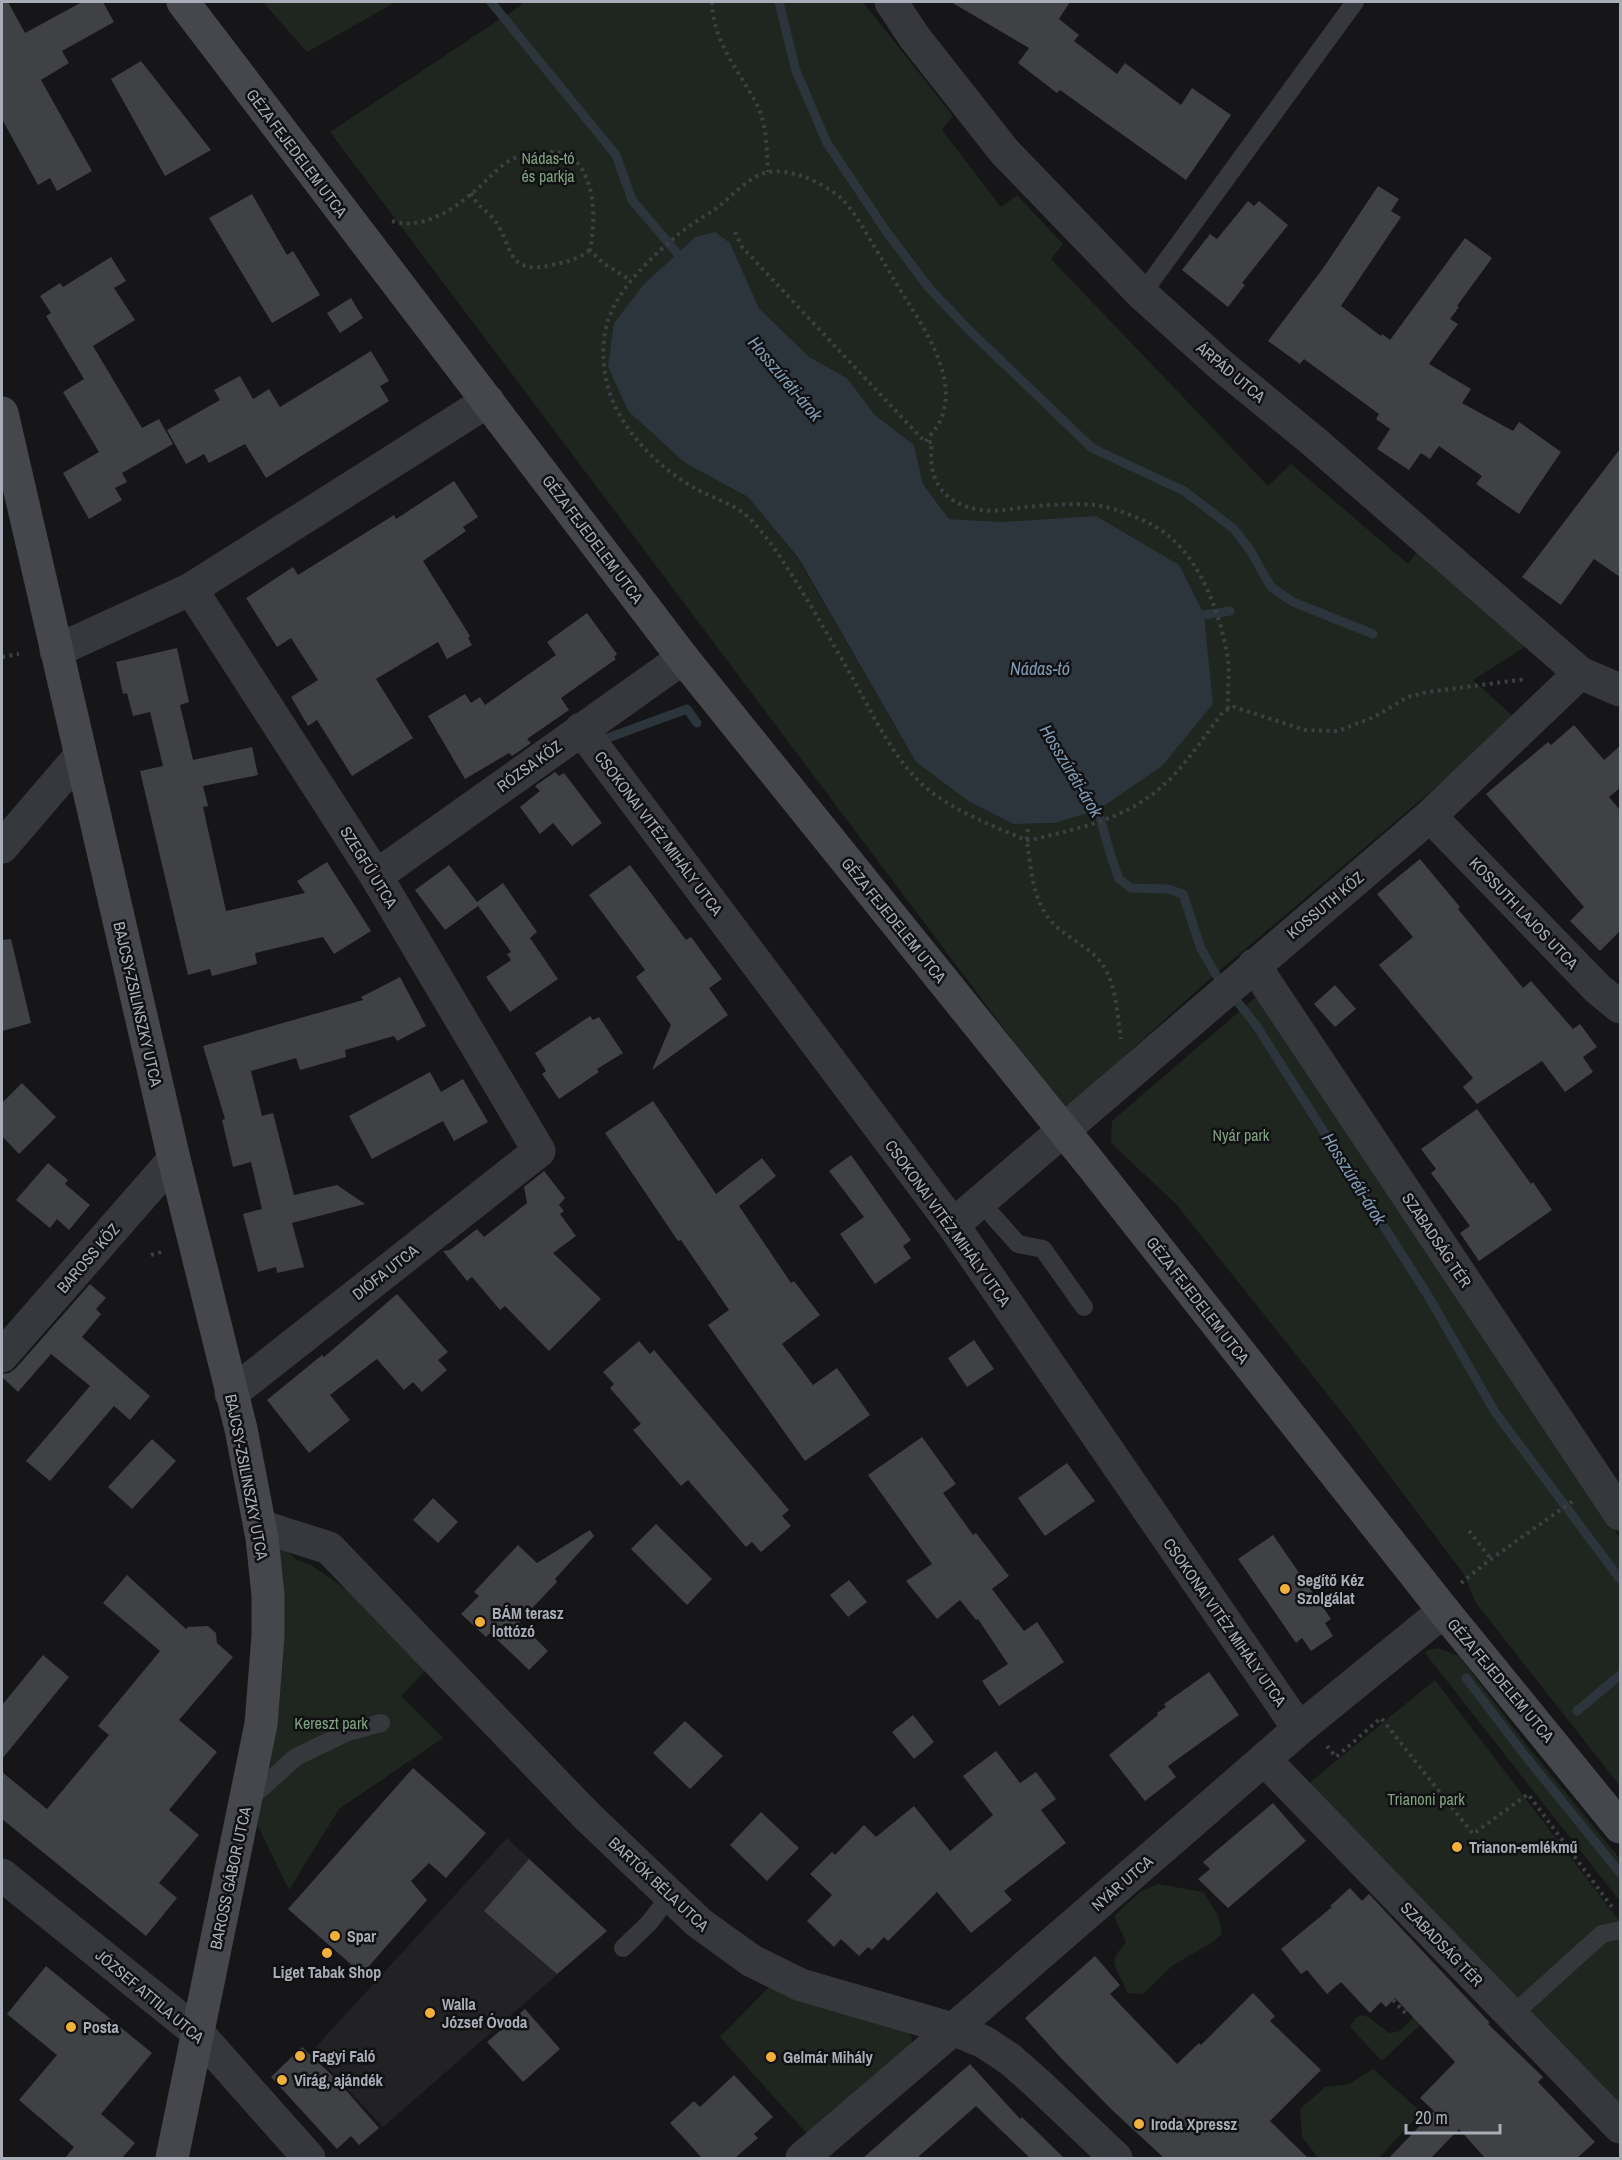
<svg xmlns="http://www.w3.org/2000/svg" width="1622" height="2160" viewBox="0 0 1622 2160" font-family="'Archivo Narrow',sans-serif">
<rect width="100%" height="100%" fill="#161618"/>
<path fill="#222225" d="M 507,1838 L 607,1931 L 383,2127 L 312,2051 Z"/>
<path fill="#1e261f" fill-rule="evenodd" d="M 263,2 L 396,2 L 307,52 Z
M 522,2 L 863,2 L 953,116 L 942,130 L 1001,207 L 1017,195 L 1063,244 L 1051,259 L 1268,486 L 1291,464 L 1408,564 L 1418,550 L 1531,643 L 1473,680 L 1516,719 L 1204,984 L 1065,1110 L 330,132 L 523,4 ZM 695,237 L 730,243 L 759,308 L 809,357 L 847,378 L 875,415 L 914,445 L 923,484 L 949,519 L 1004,522 L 1054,823 L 1013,824 L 968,801 L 916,762 L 799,560 L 748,497 L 685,463 L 628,411 L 608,367 L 645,283 Z
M 1255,998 L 1263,998 L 1620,1538 L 1620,1786 L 1476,1603 L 1463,1573 L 1340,1410 L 1176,1204 L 1111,1143 L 1112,1121 Z
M 260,1526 L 297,1560 L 311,1565 L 414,1637 L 436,1660 L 401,1696 L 443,1738 L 339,1809 L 289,1890 L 246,1802 Z
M 1438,1648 L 1459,1656 L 1525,1743 L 1620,1859 L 1620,1901 L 1425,1653 L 1428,1650 Z
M 1435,1680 L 1620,1922 L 1620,2106 L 1303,1788 Z
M 1158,1884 L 1203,1892 L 1218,1915 L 1222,1934 L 1210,1944 L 1173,1965 L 1143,1994 L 1127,1993 C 1125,1981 1112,1969 1115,1958 C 1117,1953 1123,1946 1126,1942 L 1114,1916 L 1141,1891 Z
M 1447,1984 L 1458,1989 L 1382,2061 L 1350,2027 L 1356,2018 L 1362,2015 L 1368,2017 L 1389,2033 L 1400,2031 Z
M 770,1986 L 909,2033 L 912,2039 L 911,2048 L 810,2137 L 720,2037 Z
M 1373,2069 L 1421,2112 L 1379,2158 L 1318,2158 L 1302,2137 L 1300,2109 L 1325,2087 L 1349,2084 Z"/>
<path fill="#2c353c" d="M 715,232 L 730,243 L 759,308 L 809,357 L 847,378 L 875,415 L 914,445 L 923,484 L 949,519 L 1004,522 L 1096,516 L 1179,565 L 1204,615 L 1213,704 L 1162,766 L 1098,810 L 1054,823 L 1013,824 L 968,801 L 916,762 L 799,559 L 748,497 L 685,463 L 628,411 L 608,367 L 614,323 L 645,283 L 695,237 Z"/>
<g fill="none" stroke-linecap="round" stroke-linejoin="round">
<path stroke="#2c353c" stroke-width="9" d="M 491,2 L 616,155 L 632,200 L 684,261
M 779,2 L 796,71 L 827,143 L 886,231 L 929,288 L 971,332 L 1092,448 L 1184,491 L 1234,529 L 1250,550 L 1271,587 L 1293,602 L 1373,634
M 1204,615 L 1230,611
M 605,739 L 687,709 L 697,723
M 1091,799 L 1098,810 L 1110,853 L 1119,879 L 1131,888 L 1168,889 L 1183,894 L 1201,949 L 1217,976 L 1256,1025 L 1427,1294 L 1495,1412 L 1620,1579
M 1466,1678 L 1523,1753 L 1620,1873
M 1577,1711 L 1620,1675"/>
</g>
<path fill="#404145" d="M 2,2 L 8,2 L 25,33 L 82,2 L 103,2 L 114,22 L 62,51 L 69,63 L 41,80 L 92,171 L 57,191 L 50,178 L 38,185 L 2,119 Z
M 951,2 L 1070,2 L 1059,19 L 1079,35 L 1074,41 L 1117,74 L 1125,63 L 1181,105 L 1192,88 L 1231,115 L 1186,180 L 1060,90 L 1057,93 L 1018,63 L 1029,48 Z
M 141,61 L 211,150 L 165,176 L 111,79 Z
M 1378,186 L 1399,199 L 1391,211 L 1401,217 L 1341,306 L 1381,336 L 1382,334 L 1390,340 L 1465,238 L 1492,258 L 1457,306 L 1459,307 L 1450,319 L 1458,324 L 1429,364 L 1471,389 L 1462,403 L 1513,431 L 1519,422 L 1561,452 L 1519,514 L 1476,484 L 1482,476 L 1439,446 L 1430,459 L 1421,453 L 1409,470 L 1377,449 L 1390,429 L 1376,419 L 1379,414 L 1304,359 L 1300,364 L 1268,341 L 1324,267 Z
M 252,194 L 287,255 L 293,251 L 320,295 L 272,323 L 209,218 Z
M 1248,201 L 1254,206 L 1259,201 L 1288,225 L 1242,283 L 1245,285 L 1228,307 L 1182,270 L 1210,234 L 1217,239 Z
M 111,257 L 126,281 L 114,288 L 135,320 L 93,346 L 142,428 L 159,419 L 173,444 L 122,473 L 127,482 L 115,488 L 122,500 L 89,519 L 63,473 L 99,452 L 63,392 L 84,379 L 46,316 L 51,313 L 40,296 L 60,283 L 63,287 Z
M 351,298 L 363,318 L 340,333 L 327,313 Z
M 371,351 L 389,381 L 380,386 L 389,401 L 266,478 L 245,444 L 209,463 L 204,454 L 186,464 L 167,430 L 220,400 L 214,390 L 240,376 L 253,399 L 269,389 L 280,407 Z
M 1620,449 L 1620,577 L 1594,559 L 1561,605 L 1522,577 Z
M 454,481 L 478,517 L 463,527 L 466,531 L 423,561 L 470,636 L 468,638 L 472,645 L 447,659 L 438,642 L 376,679 L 413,738 L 352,776 L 317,720 L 308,726 L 291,697 L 318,680 L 291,638 L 277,647 L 246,598 L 293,567 L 298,575 L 394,515 L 396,519 Z
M 587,613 L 617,654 L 614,657 L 616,659 L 561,698 L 569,710 L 527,739 L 531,743 L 512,756 L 509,753 L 465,779 L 428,716 L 465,694 L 471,703 L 480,697 L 485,705 L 556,655 L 547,642 Z
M 177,648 L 189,702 L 180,705 L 193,760 L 252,747 L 258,775 L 203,786 L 208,806 L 203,807 L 226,911 L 305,893 L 297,881 L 327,862 L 371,931 L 334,954 L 323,937 L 255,953 L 257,964 L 212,976 L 210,969 L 188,975 L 140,771 L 163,766 L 150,712 L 133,716 L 127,693 L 123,694 L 116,662 Z
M 1574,725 L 1604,760 L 1620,746 L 1620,788 L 1609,797 L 1620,810 L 1620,931 L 1600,951 L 1570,921 L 1584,907 L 1486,794 L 1548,742 L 1551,745 Z
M 555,772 L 559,776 L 564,773 L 602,823 L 572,846 L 553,823 L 540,834 L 520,807 L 540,791 L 535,786 Z
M 1420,859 L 1460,907 L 1458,909 L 1523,988 L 1531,981 L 1573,1029 L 1580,1024 L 1597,1047 L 1583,1057 L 1593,1072 L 1565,1092 L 1542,1061 L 1477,1104 L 1463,1087 L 1473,1078 L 1379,965 L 1413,937 L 1377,894 Z
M 449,865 L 477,902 L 503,883 L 537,932 L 530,938 L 558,979 L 510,1012 L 486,977 L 511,960 L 507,954 L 511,952 L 478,906 L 445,930 L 415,890 Z
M 630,865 L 686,940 L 691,937 L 722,979 L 709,988 L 728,1015 L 652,1070 L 671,1025 L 636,977 L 645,970 L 589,895 Z
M 11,939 L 31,1023 L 2,1031 L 2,940 Z
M 400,977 L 426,1026 L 397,1041 L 394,1036 L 345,1050 L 346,1057 L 300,1070 L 296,1058 L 251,1071 L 262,1116 L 273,1113 L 294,1195 L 337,1185 L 365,1204 L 292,1223 L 304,1267 L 277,1273 L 276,1267 L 258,1272 L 243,1214 L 262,1209 L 251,1162 L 233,1167 L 222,1120 L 225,1119 L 203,1046 L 363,1000 L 361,997 Z
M 1335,985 L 1356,1009 L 1335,1027 L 1314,1004 Z
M 590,1016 L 593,1020 L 599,1017 L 623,1053 L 597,1069 L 599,1072 L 559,1099 L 542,1074 L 546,1071 L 535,1053 Z
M 430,1072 L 441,1092 L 463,1079 L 488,1122 L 454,1141 L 443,1121 L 372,1159 L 349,1116 Z
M 22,1083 L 56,1117 L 19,1154 L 2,1136 L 2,1103 Z
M 653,1101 L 716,1194 L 762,1158 L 776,1176 L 739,1206 L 791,1283 L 794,1281 L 820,1315 L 782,1344 L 813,1385 L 837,1368 L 870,1415 L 805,1461 L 708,1325 L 729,1310 L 681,1240 L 678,1241 L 605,1133 Z
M 1477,1109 L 1531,1184 L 1533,1182 L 1552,1210 L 1479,1261 L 1460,1233 L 1470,1226 L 1431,1173 L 1436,1169 L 1421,1149 Z
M 851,1155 L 911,1240 L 903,1246 L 911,1258 L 875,1284 L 840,1234 L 864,1217 L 829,1171 Z
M 48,1163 L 68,1180 L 65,1184 L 90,1205 L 69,1230 L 57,1219 L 50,1228 L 16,1200 Z
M 544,1171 L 565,1198 L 559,1205 L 564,1211 L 560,1214 L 576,1236 L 553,1253 L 601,1299 L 549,1351 L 505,1306 L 500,1310 L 472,1277 L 467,1281 L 443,1251 L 450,1250 L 477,1229 L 484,1237 L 527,1203 L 524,1187 Z
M 90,1284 L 106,1298 L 96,1309 L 101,1314 L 82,1337 L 150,1396 L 130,1420 L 114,1406 L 50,1481 L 26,1461 L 90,1386 L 51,1354 L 18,1392 L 2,1377 L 2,1374 L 9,1373 L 16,1368 Z
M 397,1294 L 448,1352 L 438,1360 L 447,1370 L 422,1392 L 413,1382 L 404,1390 L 377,1359 L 330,1395 L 350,1420 L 309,1453 L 267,1400 L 322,1355 L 324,1357 Z
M 974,1340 L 994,1369 L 967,1387 L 948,1358 Z
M 639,1341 L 650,1354 L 654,1350 L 789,1510 L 782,1516 L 791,1526 L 761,1552 L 752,1542 L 746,1547 L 688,1480 L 681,1486 L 633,1430 L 641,1424 L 610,1388 L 614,1384 L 603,1372 Z
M 922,1437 L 956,1484 L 943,1493 L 973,1535 L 976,1533 L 1009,1576 L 992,1589 L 1024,1631 L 1037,1622 L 1064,1662 L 999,1706 L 982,1681 L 1008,1664 L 978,1619 L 976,1620 L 960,1600 L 937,1619 L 906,1581 L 932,1564 L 868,1475 Z
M 152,1439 L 176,1461 L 132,1509 L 108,1487 Z
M 1067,1463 L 1095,1501 L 1045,1536 L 1018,1498 Z
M 433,1498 L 458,1522 L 438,1543 L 413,1520 Z
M 656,1524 L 712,1579 L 687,1605 L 631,1549 Z
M 590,1530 L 594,1536 L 555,1579 L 557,1582 L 519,1622 L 548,1651 L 529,1670 L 490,1633 L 486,1637 L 461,1614 L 479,1596 L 474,1592 L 518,1545 L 537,1563 Z
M 1273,1535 L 1331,1619 L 1325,1623 L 1333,1636 L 1311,1651 L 1302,1638 L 1296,1643 L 1238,1559 Z
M 127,1575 L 186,1629 L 188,1627 L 208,1626 L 216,1633 L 217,1643 L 233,1657 L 179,1720 L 217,1752 L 169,1810 L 199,1835 L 159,1883 L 177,1898 L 146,1936 L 2,1819 L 2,1772 L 47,1809 L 109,1735 L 98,1726 L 160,1651 L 103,1603 Z
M 849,1580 L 867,1602 L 848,1617 L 830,1595 Z
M 43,1655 L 69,1677 L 2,1759 L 2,1705 Z
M 1209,1672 L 1239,1715 L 1168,1766 L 1176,1777 L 1145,1801 L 1109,1755 L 1158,1715 L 1157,1713 L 1166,1707 L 1164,1704 Z
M 913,1715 L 934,1742 L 914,1759 L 892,1732 Z
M 685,1721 L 723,1756 L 690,1789 L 653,1753 Z
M 996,1751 L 1020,1783 L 1036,1772 L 1056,1799 L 1041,1810 L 1066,1843 L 1004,1891 L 1012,1900 L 971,1933 L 937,1892 L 888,1941 L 884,1937 L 872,1950 L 868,1947 L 859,1956 L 841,1939 L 834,1947 L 807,1921 L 832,1895 L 810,1874 L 832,1852 L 835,1855 L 864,1825 L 876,1837 L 914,1806 L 950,1851 L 993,1815 L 963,1776 Z
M 413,1768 L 486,1833 L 446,1878 L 429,1863 L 411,1881 L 427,1900 L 362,1974 L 288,1909 Z
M 1273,1803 L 1306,1841 L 1228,1908 L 1198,1879 L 1210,1869 L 1203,1862 Z
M 761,1812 L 799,1848 L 767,1881 L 730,1845 Z
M 529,1859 L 607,1931 L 557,1974 L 484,1911 Z
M 1350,1888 L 1362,1901 L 1369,1894 L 1490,2023 L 1488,2024 L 1543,2077 L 1538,2082 L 1595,2142 L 1577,2158 L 1485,2158 L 1459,2129 L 1431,2158 L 1389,2158 L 1434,2111 L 1420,2098 L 1455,2062 L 1395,1998 L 1386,2007 L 1381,2002 L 1370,2013 L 1341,1982 L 1327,1994 L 1307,1970 L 1301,1974 L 1281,1949 L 1332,1907 L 1330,1906 Z
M 1095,1956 L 1120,1985 L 1110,1994 L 1177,2064 L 1199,2043 L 1201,2045 L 1253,1993 L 1275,2016 L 1270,2021 L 1321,2070 L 1270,2121 L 1308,2158 L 1164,2158 L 1112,2110 L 1059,2056 L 1025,2018 Z
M 46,1966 L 152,2053 L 101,2114 L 135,2143 L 122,2158 L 65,2158 L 74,2147 L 19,2100 L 57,2055 L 7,2014 Z
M 525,2009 L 560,2049 L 523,2082 L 487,2042 Z
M 302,2047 L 337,2080 L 379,2128 L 359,2145 L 351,2136 L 337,2149 L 271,2077 Z
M 970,2064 L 1020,2119 L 1022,2117 L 1064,2158 L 1030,2158 L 976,2106 L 917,2158 L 863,2158 Z
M 734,2075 L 773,2117 L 754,2134 L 758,2138 L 735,2158 L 702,2158 L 670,2123 L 694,2101 L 700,2107 Z"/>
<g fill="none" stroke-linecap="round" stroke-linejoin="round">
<path stroke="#3d3f44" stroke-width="4" stroke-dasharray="3 4.5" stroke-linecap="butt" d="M 712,2 C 712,29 727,56 742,79 C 748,90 756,100 760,112 C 767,130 767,152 768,172
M 471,193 C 479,209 482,206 492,217 C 515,244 503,276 552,265 C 566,262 579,259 590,250
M 392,221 C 423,231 456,208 478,188 C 489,179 497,168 509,161 C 521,154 535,152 549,152 C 563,152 572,154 580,166 C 596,190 595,223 590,250 L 603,263 L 630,280
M 735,232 L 742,247 L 925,442
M 2,657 L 19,654
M 1228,709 C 1227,693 1230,674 1228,659 C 1221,617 1203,565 1170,537 C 1153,522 1117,508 1095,505 C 1073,503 1049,505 1026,507 C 1012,509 996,512 981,510 C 942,504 927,479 932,442 L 925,442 C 930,435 937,428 940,421 C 958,383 930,338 911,307 C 898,287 886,266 874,246 C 864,230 855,212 841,198 C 832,190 814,180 802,176 C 791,173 776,169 764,173 C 747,179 732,196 718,207 C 706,216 692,223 680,233 C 654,255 623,283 610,315 C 602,334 602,359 606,379 C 615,425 657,468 698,490 C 717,500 738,505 753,522 C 776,547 793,577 811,606 C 827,634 844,662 859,690 C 877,723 896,761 924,786 C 951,810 993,826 1026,840 L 1031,840 C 1084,827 1133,818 1173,776 C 1192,756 1207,732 1224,711 L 1234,707 L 1305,730 L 1338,731 L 1374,717 L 1408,697 L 1428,692 L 1526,679
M 1028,829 C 1026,841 1028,850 1030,862 C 1033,887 1038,910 1058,928 C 1073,941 1093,949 1104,967 C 1117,988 1117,1015 1121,1039
M 151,1255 L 165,1251
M 1469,1531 L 1491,1559
M 1461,1583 L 1491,1559 L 1573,1501
M 1327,1746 L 1336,1757 L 1381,1718 L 1473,1834 L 1528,1794 L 1612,1907
M 1393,2000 L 1407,2015"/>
<path stroke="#37383d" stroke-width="18" d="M 1142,294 L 1355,2
M 992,1215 L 1018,1244 L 1043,1249 L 1084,1307
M 247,1801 L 296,1757 L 348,1732 L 381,1723
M 623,1948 L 649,1923 L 670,1896
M 1511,2016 L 1602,1934 L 1620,1930"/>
<path stroke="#37383d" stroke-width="33" d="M 891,2 L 915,38 L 1004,151 L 1142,294 L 1223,367 L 1312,440 L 1580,673 L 1620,690
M 191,589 L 376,876 L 539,1151 L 231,1394
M 56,651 L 191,589 L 488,401
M 581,729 L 953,1225 L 1299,1729
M 1430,816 L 1598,989 L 1620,1007
M 2,847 L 80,756
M 376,876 L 683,658
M 1254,965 L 1620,1514
M 953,1225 L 1430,816 L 1580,673
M 2,1356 L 174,1159
M 1264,1759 L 1620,2127
M 2,1875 L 198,2033 L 309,2158
M 802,2158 L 986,2001 L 1299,1729 L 1444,1611"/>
<path stroke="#37383d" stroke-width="33" d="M 260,1526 L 329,1548 L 587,1816 L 698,1922 L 720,1938 L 752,1961 L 801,1985 L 953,2029 L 984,2042 L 1011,2060 L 1037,2083 L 1116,2158"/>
<path stroke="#45474d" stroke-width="33" d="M 183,2 L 683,658 L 1094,1168 L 1444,1611 L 1620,1827
M 2,413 L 174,1159 L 241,1429 L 262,1538 L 268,1595 L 268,1636 L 261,1724 L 172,2158"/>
</g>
<g fill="#f2b134" stroke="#111113" stroke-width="2">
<circle cx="1285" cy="1589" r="6"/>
<circle cx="480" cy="1622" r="6"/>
<circle cx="1457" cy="1847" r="6"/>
<circle cx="335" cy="1936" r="6"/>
<circle cx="327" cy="1953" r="6"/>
<circle cx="430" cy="2013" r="6"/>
<circle cx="71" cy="2027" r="6"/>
<circle cx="300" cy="2056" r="6"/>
<circle cx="771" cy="2057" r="6"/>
<circle cx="282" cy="2080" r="6"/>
<circle cx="1139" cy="2124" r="6"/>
</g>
<g text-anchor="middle" stroke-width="5" stroke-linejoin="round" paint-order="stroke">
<g font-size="16" fill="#a8adb8" stroke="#111113">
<text transform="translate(297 153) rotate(53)" y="6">GÉZA FEJEDELEM UTCA</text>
<text transform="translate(1231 372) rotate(40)" y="6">ÁRPÁD UTCA</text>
<text transform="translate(593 539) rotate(53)" y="6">GÉZA FEJEDELEM UTCA</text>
<text transform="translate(529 766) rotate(-36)" y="6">RÓZSA KÖZ</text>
<text transform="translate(659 833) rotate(53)" y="6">CSOKONAI VITÉZ MIHÁLY UTCA</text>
<text transform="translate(369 867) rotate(58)" y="6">SZEGFŰ UTCA</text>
<text transform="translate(1325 905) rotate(-40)" y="6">KOSSUTH KÖZ</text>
<text transform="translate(1524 913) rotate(46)" y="6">KOSSUTH LAJOS UTCA</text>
<text transform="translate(894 920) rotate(51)" y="6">GÉZA FEJEDELEM UTCA</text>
<text transform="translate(138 1004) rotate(77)" y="6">BAJCSY-ZSILINSZKY UTCA</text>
<text transform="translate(948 1223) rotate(54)" y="6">CSOKONAI VITÉZ MIHÁLY UTCA</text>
<text transform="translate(1437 1240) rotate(56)" y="6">SZABADSÁG TÉR</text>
<text transform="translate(88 1258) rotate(-49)" y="6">BAROSS KÖZ</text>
<text transform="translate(385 1272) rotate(-38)" y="6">DIÓFA UTCA</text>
<text transform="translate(1198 1300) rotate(52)" y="6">GÉZA FEJEDELEM UTCA</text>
<text transform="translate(247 1477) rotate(79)" y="6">BAJCSY-ZSILINSZKY UTCA</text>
<text transform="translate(1225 1622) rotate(55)" y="6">CSOKONAI VITÉZ MIHÁLY UTCA</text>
<text transform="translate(1501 1680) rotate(50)" y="6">GÉZA FEJEDELEM UTCA</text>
<text transform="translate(230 1878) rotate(-78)" y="6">BAROSS GÁBOR UTCA</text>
<text transform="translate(1122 1883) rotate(-41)" y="6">NYÁR UTCA</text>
<text transform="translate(659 1884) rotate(43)" y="6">BARTÓK BÉLA UTCA</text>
<text transform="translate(1442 1944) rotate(46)" y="6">SZABADSÁG TÉR</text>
<text transform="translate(150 1996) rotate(40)" y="6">JÓZSEF ATTILA UTCA</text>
</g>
<g font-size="16" fill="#7fa381" stroke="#111113">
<text x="548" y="164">Nádas-tó<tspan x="548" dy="18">és parkja</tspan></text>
<text x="1241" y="1141">Nyár park</text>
<text x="331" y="1729">Kereszt park</text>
<text x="1426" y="1805">Trianoni park</text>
</g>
<g font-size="16" font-weight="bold" fill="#a8adb8" stroke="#111113" text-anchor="start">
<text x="1297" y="1586">Segítő Kéz<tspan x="1297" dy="18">Szolgálat</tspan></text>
<text x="492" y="1619">BÁM terasz<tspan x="492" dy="18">lottózó</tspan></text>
<text x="1469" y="1853">Trianon-emlékmű</text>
<text x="347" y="1942">Spar</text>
<text x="327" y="1978" text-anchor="middle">Liget Tabak Shop</text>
<text x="442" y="2010">Walla<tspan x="442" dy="18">József Óvoda</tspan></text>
<text x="83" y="2033">Posta</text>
<text x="312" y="2062">Fagyi Faló</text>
<text x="783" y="2063">Gelmár Mihály</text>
<text x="294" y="2086">Virág, ajándék</text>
<text x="1151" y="2130">Iroda Xpressz</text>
</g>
<g font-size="18" font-style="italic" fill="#7f9bb3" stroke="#111113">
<text transform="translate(785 379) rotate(50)" y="6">Hosszúréti-árok</text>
<text x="1040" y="675">Nádas-tó</text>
<text transform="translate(1071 771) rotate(59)" y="6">Hosszúréti-árok</text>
<text transform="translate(1354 1179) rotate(58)" y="6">Hosszúréti-árok</text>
</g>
</g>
<rect width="1622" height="2160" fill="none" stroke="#a8adb8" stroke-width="6"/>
<path d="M1406 2124v9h94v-9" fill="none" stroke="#a8adb8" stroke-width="3"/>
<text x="1415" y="2124" font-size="18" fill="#a8adb8" stroke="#111113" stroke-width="4.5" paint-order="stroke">20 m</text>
</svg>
